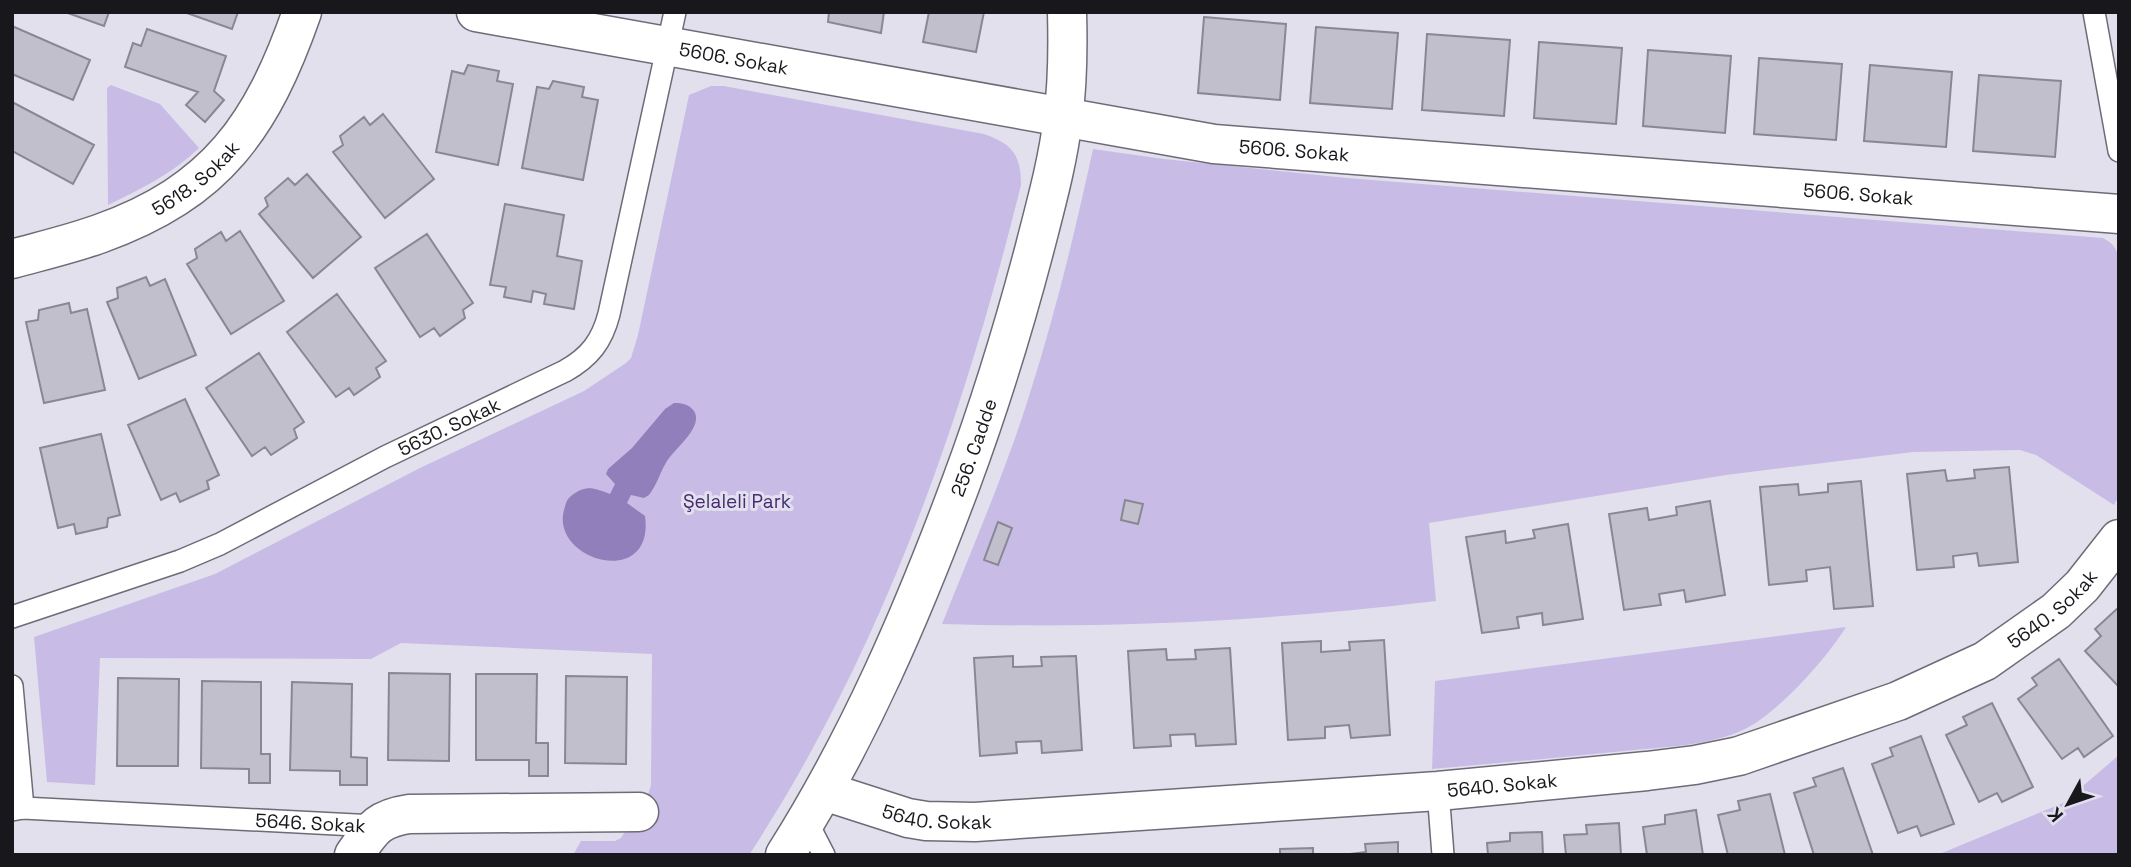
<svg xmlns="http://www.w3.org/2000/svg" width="2131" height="867" viewBox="0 0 2131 867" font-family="'Space Grotesk',sans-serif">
<rect width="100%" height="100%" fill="#e3e0ee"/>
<path fill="#c8bce7" d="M 111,85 L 160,104 L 199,148 C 172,174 141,189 108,205 L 107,88 Z
M 711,86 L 724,86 L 984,134 C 1012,144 1021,154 1021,185 C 963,419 882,652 749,855 L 573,855 L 581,841 L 615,841 L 621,838 L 649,792 L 651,785 L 652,654 L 401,643 L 371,659 L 100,658 L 95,785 L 47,782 L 34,637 L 215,574 L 420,468 L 584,391 L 626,363 L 631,358 L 638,335 L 689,95 Z
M 1093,149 L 1164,159 L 1347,178 L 2103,238 C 2114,244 2117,248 2119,261 L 2119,496 L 2114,505 L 2036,455 L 2020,450 L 1913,452 L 1726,475 L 1429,523 L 1436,601 C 1272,621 1107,629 942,624 C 972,548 1005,473 1029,396 C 1055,315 1075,232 1093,149 Z
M 1846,627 C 1827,658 1778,713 1745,729 C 1710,746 1663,747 1624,751 C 1560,758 1496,763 1432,769 L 1435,681 Z
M 2119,755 L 2119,855 L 1937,855 L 2063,803 Z"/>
<path fill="#917fbb" d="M 674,403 C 682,403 689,404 694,411 C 704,427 675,448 667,461 C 660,472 657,485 649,495 L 644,498 L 631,495 L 627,503 L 645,516 C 655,590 550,561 564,510 C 566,504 566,500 571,496 C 586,484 594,488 610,494 L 615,484 L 606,474 L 608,469 L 632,448 L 665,409 Z"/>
<path fill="#c2bfcd" stroke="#8a8794" stroke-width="2" d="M 65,12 L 109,12 L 104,26 Z
M 184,12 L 238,12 L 232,29 Z
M 829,12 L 884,12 L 881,33 L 828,22 Z
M 929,12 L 984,12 L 976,52 L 923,42 Z
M 1204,17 L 1286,24 L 1280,100 L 1198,93 Z
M 12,26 L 90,60 L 73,100 L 12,74 Z
M 1316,27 L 1398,33 L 1392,109 L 1310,103 Z
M 147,29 L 226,56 L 214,91 L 224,100 L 205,122 L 186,105 L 198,92 L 125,67 L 133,43 L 141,46 Z
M 1427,34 L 1510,40 L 1504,116 L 1422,110 Z
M 1539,42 L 1622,48 L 1616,124 L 1534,118 Z
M 1648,50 L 1731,56 L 1725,133 L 1643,126 Z
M 1759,58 L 1842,64 L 1836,140 L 1754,134 Z
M 468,65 L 499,71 L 497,81 L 513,84 L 498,165 L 436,152 L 452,71 L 464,74 Z
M 1870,65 L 1952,72 L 1946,147 L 1864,141 Z
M 1979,75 L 2061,81 L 2055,157 L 1973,151 Z
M 553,81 L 584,87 L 582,97 L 598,100 L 583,180 L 522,168 L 537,87 L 549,89 Z
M 12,102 L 94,145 L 73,184 L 12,151 Z
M 383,114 L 434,179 L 385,218 L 333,152 L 343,145 L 340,136 L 364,117 L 370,125 Z
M 307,174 L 361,237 L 313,278 L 259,214 L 268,206 L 265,198 L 288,178 L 295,185 Z
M 505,204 L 564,215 L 557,256 L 582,261 L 574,309 L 544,304 L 546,294 L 533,291 L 531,302 L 504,297 L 506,287 L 490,285 Z
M 240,231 L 284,301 L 231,334 L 187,264 L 197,258 L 195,249 L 221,232 L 226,241 Z
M 427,234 L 473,303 L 463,310 L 465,318 L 440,336 L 434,328 L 420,337 L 375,268 Z
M 146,277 L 150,286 L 165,279 L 196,355 L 139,379 L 107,302 L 118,298 L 117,288 Z
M 337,294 L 386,361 L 376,368 L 380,377 L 354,395 L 349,388 L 336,397 L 287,332 Z
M 69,303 L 71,313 L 87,309 L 105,390 L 44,403 L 26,322 L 38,320 L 39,310 Z
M 259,353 L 304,422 L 294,429 L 297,438 L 271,455 L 265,447 L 252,456 L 206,388 Z
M 185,399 L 219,475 L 207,481 L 209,489 L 180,502 L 176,493 L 161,500 L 128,425 Z
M 101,434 L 120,515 L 108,518 L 107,527 L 76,534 L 74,524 L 58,528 L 40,448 Z
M 2009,467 L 2018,562 L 1979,566 L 1977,553 L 1953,556 L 1954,567 L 1917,570 L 1907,474 L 1945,470 L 1947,481 L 1975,478 L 1974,470 Z
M 1861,481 L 1873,606 L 1834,609 L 1830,567 L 1806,570 L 1807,581 L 1769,585 L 1760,487 L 1798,484 L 1799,495 L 1828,492 L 1828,484 Z
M 1125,500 L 1143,504 L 1138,524 L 1121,520 Z
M 1710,501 L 1725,595 L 1686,602 L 1684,590 L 1659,594 L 1661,605 L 1624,610 L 1609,514 L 1647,508 L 1649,520 L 1677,515 L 1676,507 Z
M 998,522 L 1012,528 L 998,565 L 984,560 Z
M 1568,524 L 1583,619 L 1543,625 L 1542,613 L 1517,617 L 1519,628 L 1482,633 L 1466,537 L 1505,531 L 1506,543 L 1535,538 L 1533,530 Z
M 2119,607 L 2119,687 L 2085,651 L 2101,636 L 2095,629 Z
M 1384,640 L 1390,735 L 1351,738 L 1349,725 L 1325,727 L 1325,738 L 1288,740 L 1282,643 L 1321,641 L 1321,652 L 1350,650 L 1349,642 Z
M 1230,648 L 1236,744 L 1196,746 L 1195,734 L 1170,735 L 1171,746 L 1134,748 L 1128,651 L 1166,649 L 1167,660 L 1196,659 L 1195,650 Z
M 1013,656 L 1013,667 L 1042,666 L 1041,657 L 1076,656 L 1082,750 L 1042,753 L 1041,741 L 1016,742 L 1017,753 L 980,756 L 974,658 Z
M 2059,659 L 2113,736 L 2084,757 L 2078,748 L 2062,759 L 2018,699 L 2037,685 L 2032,678 Z
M 389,673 L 450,674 L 449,761 L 388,760 Z
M 476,674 L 537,674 L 536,743 L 548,743 L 548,776 L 529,776 L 529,760 L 476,760 Z
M 566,676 L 627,677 L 626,764 L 565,763 Z
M 118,678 L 179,679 L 178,766 L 117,766 Z
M 202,681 L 261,682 L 261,754 L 270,754 L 270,783 L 249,783 L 249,769 L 201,768 Z
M 292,682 L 352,684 L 351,757 L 367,758 L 367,785 L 340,785 L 340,771 L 290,770 Z
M 1992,703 L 2033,787 L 2002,802 L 1997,793 L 1979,802 L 1946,735 L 1967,725 L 1963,717 Z
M 1921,736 L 1954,824 L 1921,836 L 1917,826 L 1898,833 L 1872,764 L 1893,756 L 1890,748 Z
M 1843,768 L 1873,855 L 1814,855 L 1794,793 L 1816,786 L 1813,778 Z
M 1770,794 L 1785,855 L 1728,855 L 1718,815 L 1740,810 L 1738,801 Z
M 1696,810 L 1703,855 L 1647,855 L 1643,827 L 1665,824 L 1665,815 Z
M 1619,823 L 1621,855 L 1566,855 L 1564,835 L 1587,834 L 1586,825 Z
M 1542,832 L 1543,855 L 1488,855 L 1487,843 L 1510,841 L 1510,833 Z
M 1398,842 L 1398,855 L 1342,855 L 1366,852 L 1365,844 Z
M 1313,848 L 1313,855 L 1280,855 L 1280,849 Z"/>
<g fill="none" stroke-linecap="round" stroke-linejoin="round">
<defs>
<g id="lane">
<path d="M 2094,12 L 2119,151"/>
<path id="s1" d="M 12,617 L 180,561 L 220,544 L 385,457 L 565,371 C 590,357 602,341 609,314 L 675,12"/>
<path d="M 12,686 L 23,808"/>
<path d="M 1438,791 L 1443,855"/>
<path id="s2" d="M 12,810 L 23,808 L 375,826"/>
<path d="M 806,820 L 824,855"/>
</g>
<g id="street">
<path id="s3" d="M 476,12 L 1214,144 L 2119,214"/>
<path id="s4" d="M 12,259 C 41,251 71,244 99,234 C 217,192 262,126 302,12"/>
<path id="s5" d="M 824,791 L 908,818 L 926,821 L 975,822 L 1438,791 L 1647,771 L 1695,765 L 1739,756 L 1898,701 L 1985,661 L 2056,611 L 2082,586 L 2119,539"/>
<path d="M 354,855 C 372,830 376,819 409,814 L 639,812"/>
</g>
<g id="secondary">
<path id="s6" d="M 785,855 C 859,738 913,612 961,483 C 990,405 1014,327 1035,247 C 1046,204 1058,161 1063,118 C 1068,82 1068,48 1067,12"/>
</g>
</defs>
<use href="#lane" stroke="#6e6b77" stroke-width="24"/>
<use href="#street" stroke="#6e6b77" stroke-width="41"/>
<use href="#secondary" stroke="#6e6b77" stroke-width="41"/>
<use href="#lane" stroke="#fff" stroke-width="21"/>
<use href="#street" stroke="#fff" stroke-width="38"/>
<use href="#secondary" stroke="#fff" stroke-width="38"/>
</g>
<g text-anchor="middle" stroke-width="6" stroke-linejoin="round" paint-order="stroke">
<g font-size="19" fill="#18171c" stroke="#e3e0ee">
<text dy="7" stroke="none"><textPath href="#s3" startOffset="262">5606. Sokak</textPath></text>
<text dy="7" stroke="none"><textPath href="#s3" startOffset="830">5606. Sokak</textPath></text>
<text dy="7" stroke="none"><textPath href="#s4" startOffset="203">5618. Sokak</textPath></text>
<text dy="7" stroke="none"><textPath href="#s3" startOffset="1396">5606. Sokak</textPath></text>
<text dy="7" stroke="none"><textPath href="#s1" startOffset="478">5630. Sokak</textPath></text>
<text dy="7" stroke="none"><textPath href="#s6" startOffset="450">256. Cadde</textPath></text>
<text dy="7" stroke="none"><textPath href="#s5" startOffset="1272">5640. Sokak</textPath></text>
<text dy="7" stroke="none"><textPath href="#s5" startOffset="684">5640. Sokak</textPath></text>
<text dy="7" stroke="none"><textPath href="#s5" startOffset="117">5640. Sokak</textPath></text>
<text dy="7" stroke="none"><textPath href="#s2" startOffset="299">5646. Sokak</textPath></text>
</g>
<g font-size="19" fill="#462b73" stroke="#e3e0ee">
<text x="737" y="508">Şelaleli Park</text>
</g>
</g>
<rect width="2131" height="867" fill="none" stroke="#18171c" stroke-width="28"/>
<g transform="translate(2068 804) rotate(230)" stroke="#e3e0ee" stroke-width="5" paint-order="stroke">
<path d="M0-5L12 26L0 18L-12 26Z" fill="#18171c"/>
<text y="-10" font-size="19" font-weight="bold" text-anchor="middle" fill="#18171c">K</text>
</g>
</svg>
